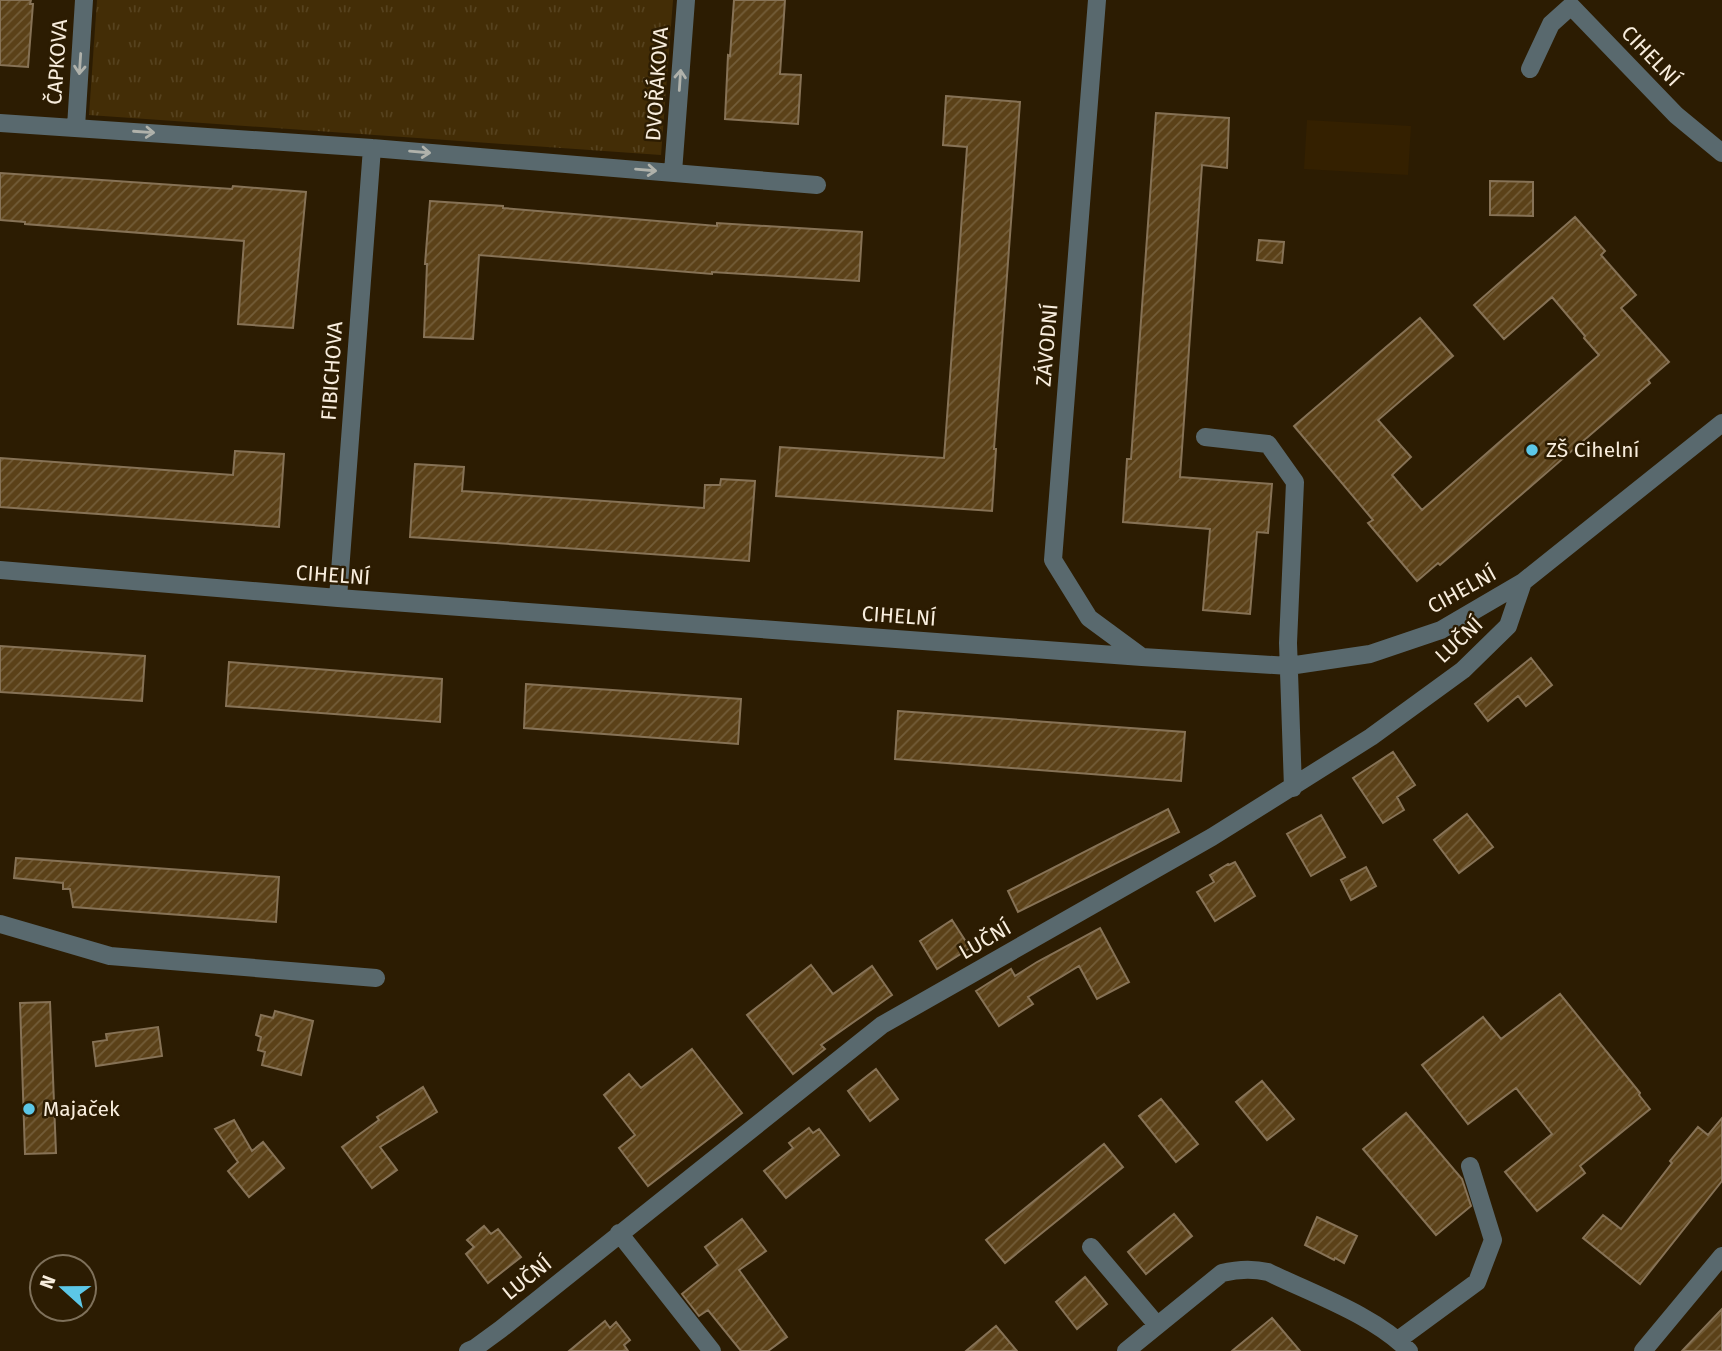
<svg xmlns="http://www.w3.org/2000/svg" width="1722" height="1351" viewBox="0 0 1722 1351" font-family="'Fira Sans',sans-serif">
<defs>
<pattern id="park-tufts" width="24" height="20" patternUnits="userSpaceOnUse" patternTransform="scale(1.75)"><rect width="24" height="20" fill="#432d06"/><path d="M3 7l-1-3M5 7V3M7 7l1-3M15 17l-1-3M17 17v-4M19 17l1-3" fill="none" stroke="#56421e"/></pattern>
<pattern id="building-hatch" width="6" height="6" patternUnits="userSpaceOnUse" patternTransform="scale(1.75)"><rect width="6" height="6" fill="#5b4118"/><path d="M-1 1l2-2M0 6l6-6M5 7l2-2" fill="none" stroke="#735d39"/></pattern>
</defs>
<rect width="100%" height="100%" fill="#2c1c02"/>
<path fill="#342000" d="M 1307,120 L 1411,126 L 1408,175 L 1304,169 Z"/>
<path fill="url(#park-tufts)" d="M 97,0 L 673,0 L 661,155 L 89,115 Z"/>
<path fill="url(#building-hatch)" stroke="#867256" stroke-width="2" d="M 0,0 L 31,0 L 30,4 L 33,4 L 28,67 L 0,65 Z
M 734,0 L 785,0 L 780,74 L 801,75 L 798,124 L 725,119 L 728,55 L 730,56 Z
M 946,96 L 1020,102 L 994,449 L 996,449 L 992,511 L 776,496 L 780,447 L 944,458 L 967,147 L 943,145 Z
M 1156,113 L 1229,118 L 1227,168 L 1202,165 L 1180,477 L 1272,484 L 1268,533 L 1257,532 L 1250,614 L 1203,610 L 1210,529 L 1123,522 L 1127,459 L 1131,459 Z
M 0,173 L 232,189 L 233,186 L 306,192 L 293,328 L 238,324 L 244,241 L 25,224 L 25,222 L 0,220 Z
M 1490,181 L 1533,182 L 1533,216 L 1490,215 Z
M 430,201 L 503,206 L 503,208 L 717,226 L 717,223 L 862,232 L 859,281 L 712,272 L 712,274 L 479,255 L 473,339 L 424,337 L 427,264 L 425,264 Z
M 1575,217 L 1605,251 L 1601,255 L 1636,295 L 1621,308 L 1669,362 L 1648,380 L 1650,383 L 1440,565 L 1438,563 L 1417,581 L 1368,523 L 1373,520 L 1294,426 L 1420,318 L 1453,356 L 1378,420 L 1411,457 L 1392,475 L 1422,510 L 1599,355 L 1584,338 L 1585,336 L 1552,297 L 1504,339 L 1474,305 Z
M 1259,240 L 1284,242 L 1282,263 L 1257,260 Z
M 235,451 L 284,454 L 279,527 L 0,507 L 0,458 L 233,475 Z
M 415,464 L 464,467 L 462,491 L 704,508 L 705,485 L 720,485 L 721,479 L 755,481 L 749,561 L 410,537 Z
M 0,646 L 145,656 L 142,701 L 0,692 Z
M 1531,658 L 1552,685 L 1526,706 L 1518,696 L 1488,721 L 1475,704 Z
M 229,662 L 442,679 L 440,722 L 226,706 Z
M 526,684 L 741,699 L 738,744 L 524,728 Z
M 898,711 L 1185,732 L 1181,781 L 895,759 Z
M 1393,752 L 1415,785 L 1397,797 L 1404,810 L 1383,823 L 1353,778 Z
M 1168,809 L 1179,832 L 1018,912 L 1008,891 Z
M 1467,814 L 1493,847 L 1459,873 L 1434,840 Z
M 1321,815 L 1345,857 L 1311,876 L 1287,834 Z
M 16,858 L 279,877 L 276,922 L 73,907 L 70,889 L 63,889 L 63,883 L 14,878 Z
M 1235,862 L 1255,896 L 1215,921 L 1197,892 L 1214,882 L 1210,875 L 1228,864 L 1229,865 Z
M 1366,867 L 1376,886 L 1351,900 L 1341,880 Z
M 952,920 L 970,948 L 937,969 L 920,941 Z
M 1100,928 L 1129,982 L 1097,999 L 1079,966 L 1028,997 L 1033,1004 L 999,1026 L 976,991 L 1011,969 L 1015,976 L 1037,962 Z
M 811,965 L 833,994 L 872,966 L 892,995 L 821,1045 L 825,1049 L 793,1074 L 747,1015 Z
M 1560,994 L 1640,1093 L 1639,1095 L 1650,1109 L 1580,1166 L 1585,1173 L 1537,1211 L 1505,1172 L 1552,1134 L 1516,1088 L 1468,1124 L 1422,1065 L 1483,1017 L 1501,1039 Z
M 50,1002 L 56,1153 L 25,1154 L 20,1003 Z
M 275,1011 L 313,1021 L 301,1075 L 262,1065 L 265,1052 L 258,1050 L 261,1037 L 256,1035 L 261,1015 L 273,1018 Z
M 158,1027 L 162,1056 L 96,1066 L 93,1042 L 107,1040 L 106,1034 Z
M 692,1049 L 742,1113 L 648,1186 L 619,1148 L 635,1135 L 604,1095 L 629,1074 L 641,1088 Z
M 876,1069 L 898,1099 L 870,1121 L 848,1091 Z
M 1262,1081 L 1294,1119 L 1267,1140 L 1236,1102 Z
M 423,1087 L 437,1112 L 380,1147 L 397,1170 L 372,1188 L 342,1147 L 379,1120 L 377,1117 Z
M 1161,1099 L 1198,1144 L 1176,1162 L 1139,1116 Z
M 1406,1113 L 1462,1179 L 1471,1206 L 1436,1235 L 1363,1149 Z
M 1722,1118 L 1722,1181 L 1640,1284 L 1583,1238 L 1603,1215 L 1621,1229 L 1672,1163 L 1670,1161 L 1698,1127 L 1708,1135 Z
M 234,1120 L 252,1151 L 263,1142 L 284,1168 L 249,1197 L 228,1171 L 238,1162 L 215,1129 Z
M 809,1128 L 813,1133 L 819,1129 L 839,1155 L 786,1198 L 764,1171 L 793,1148 L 789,1143 Z
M 1104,1144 L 1123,1167 L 1005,1263 L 986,1240 Z
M 1174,1214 L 1192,1236 L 1146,1274 L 1128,1252 Z
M 1317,1217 L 1357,1236 L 1344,1263 L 1335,1258 L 1334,1260 L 1305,1245 Z
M 742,1219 L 766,1251 L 739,1270 L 787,1337 L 768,1351 L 741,1351 L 708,1310 L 699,1316 L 682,1294 L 718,1265 L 705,1247 Z
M 484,1226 L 491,1234 L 498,1229 L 521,1257 L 488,1283 L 466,1254 L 474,1247 L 467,1240 Z
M 1085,1277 L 1107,1304 L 1077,1329 L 1056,1302 Z
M 1722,1309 L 1722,1351 L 1682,1351 Z
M 1272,1318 L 1300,1351 L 1232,1351 Z
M 605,1321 L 610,1328 L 616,1322 L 630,1340 L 624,1345 L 628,1351 L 569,1351 Z
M 996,1326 L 1017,1351 L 966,1351 Z"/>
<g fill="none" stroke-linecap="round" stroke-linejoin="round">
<path stroke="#59696e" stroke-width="18" d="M 1097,0 L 1053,560 L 1089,618 L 1142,657
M 1530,69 L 1551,24 L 1571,6 L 1676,115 L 1722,153
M 0,123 L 372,148 L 817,185
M 76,127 L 84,0
M 673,172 L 686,0
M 1205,437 L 1268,444 L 1295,482 L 1288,643 L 1293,788
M 0,570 L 338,598 L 1142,657 L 1289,666 L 1370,654 L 1441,630 L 1523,582 L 1722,423
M 338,598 L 372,148
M 0,924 L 110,956 L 376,978
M 619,1233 L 712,1351
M 1091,1247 L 1157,1325
M 1398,1340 L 1477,1282 L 1493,1240 L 1470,1166
M 468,1351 L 475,1348 L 501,1329 L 882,1025 L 1212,837 L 1371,737 L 1463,670 L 1508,626 L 1523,582
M 1126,1351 L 1222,1273 C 1238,1269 1251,1268 1268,1272 C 1313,1294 1374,1315 1409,1351
M 1643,1351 L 1722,1256"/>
</g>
<defs><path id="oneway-shaft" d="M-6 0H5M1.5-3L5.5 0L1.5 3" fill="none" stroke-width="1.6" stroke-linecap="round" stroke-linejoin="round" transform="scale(1.75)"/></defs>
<g stroke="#b0b2ab">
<use href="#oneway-shaft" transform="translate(80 64) rotate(94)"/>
<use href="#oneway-shaft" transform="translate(680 80) rotate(-86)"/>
<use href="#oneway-shaft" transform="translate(144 132) rotate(4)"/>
<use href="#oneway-shaft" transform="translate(420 152) rotate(5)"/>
<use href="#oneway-shaft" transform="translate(646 170) rotate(5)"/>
</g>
<g fill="#5cc7e7" stroke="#2c1c02" stroke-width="2.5">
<circle cx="1532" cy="450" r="7"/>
<circle cx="29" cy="1109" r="7"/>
</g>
<g text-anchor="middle" stroke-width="5" stroke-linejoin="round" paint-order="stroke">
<g font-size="21" fill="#f8eddd" stroke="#2c1c02">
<text transform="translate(1651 56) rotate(46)" y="7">CIHELNÍ</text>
<text transform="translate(57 62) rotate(-86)" y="7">ČAPKOVA</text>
<text transform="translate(657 84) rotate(-86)" y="7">DVOŘÁKOVA</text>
<text transform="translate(1047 345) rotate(-85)" y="7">ZÁVODNÍ</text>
<text transform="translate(332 371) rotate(-86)" y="7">FIBICHOVA</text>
<text transform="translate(333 575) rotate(4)" y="7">CIHELNÍ</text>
<text transform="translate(1462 590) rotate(-29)" y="7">CIHELNÍ</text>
<text transform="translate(899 616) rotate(4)" y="7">CIHELNÍ</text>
<text transform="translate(1459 640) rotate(-43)" y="7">LUČNÍ</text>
<text transform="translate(985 940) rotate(-30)" y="7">LUČNÍ</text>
<text transform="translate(527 1278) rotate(-39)" y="7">LUČNÍ</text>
</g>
<g font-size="21" fill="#f8eddd" stroke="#2c1c02" text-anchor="start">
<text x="1546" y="457">ZŠ Cihelní</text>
<text x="43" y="1116">Majaček</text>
</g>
</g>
<g transform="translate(63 1288) rotate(291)"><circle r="33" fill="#2c1c02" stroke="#7e705a" stroke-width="2"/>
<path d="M0-5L12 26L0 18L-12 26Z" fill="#5cc7e7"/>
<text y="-10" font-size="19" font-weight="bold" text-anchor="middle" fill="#f8eddd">N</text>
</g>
</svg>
